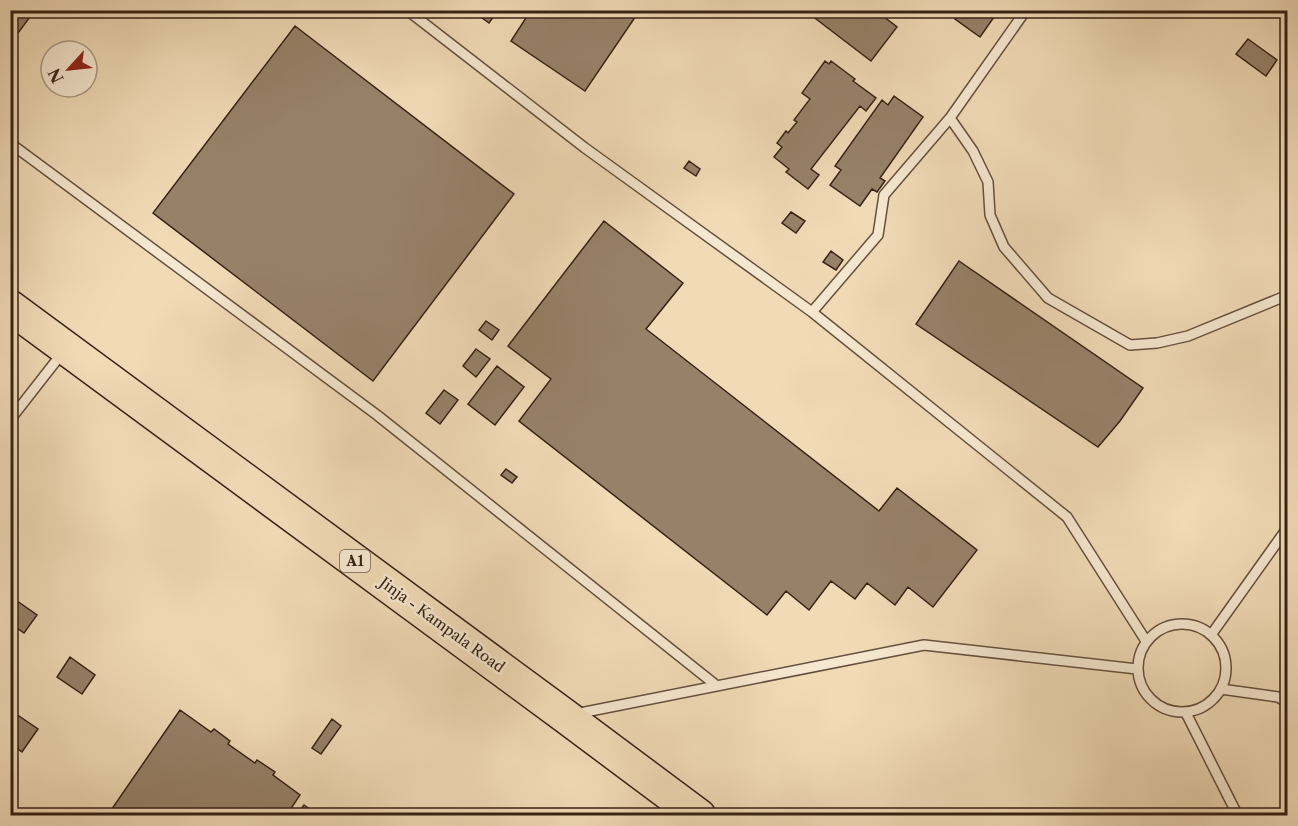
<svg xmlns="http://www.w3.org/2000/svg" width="1298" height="826" viewBox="0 0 1298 826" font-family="'Libre Caslon Text',serif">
<rect width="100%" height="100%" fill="#f1dbb7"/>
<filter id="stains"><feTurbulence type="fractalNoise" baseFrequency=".00333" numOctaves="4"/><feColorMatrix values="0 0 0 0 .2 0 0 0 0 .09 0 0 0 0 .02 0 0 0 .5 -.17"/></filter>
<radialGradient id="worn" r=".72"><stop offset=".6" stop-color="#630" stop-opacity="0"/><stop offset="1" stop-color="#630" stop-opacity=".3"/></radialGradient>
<path fill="#978269" stroke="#362215" stroke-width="1.5" d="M 10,10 L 35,10 L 10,44 Z
M 471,10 L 498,10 L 489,23 Z
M 531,10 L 640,10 L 585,91 L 511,41 Z
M 808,10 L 875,10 L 897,27 L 871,61 L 807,12 Z
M 962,10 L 999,10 L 980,37 L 955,19 Z
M 295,26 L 514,194 L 373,381 L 153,213 Z
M 1248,39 L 1277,60 L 1266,76 L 1236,54 Z
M 825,61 L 829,64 L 831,61 L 855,79 L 853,81 L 876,98 L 866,111 L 860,106 L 811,169 L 819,175 L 808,189 L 786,172 L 789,169 L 774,157 L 782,147 L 777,143 L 786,131 L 788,133 L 797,122 L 794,120 L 810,99 L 802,93 Z
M 894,96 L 923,117 L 880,178 L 885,181 L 877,192 L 872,189 L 860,206 L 830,185 L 841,170 L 835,166 L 882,100 L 888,105 Z
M 689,161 L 700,169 L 696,176 L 684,168 Z
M 791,212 L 805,221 L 796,233 L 782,223 Z
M 604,221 L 683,283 L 646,329 L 879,511 L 897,488 L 977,550 L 933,607 L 908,587 L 895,605 L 867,583 L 855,599 L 831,581 L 809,610 L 786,591 L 767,615 L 519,421 L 551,379 L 508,346 Z
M 831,251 L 843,260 L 836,270 L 823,262 Z
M 959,261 L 1143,388 L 1120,421 L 1098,447 L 916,324 Z
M 486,321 L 499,330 L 492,340 L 479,330 Z
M 476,349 L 490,359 L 476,377 L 463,366 Z
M 497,366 L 524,387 L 495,425 L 468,404 Z
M 444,390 L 458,400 L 440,424 L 426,413 Z
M 506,469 L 517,477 L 512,483 L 501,475 Z
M 10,596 L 37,615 L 24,633 L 10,623 Z
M 70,657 L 95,675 L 82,694 L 57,677 Z
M 180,710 L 211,732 L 214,729 L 230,741 L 228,744 L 255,763 L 257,760 L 275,772 L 273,775 L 300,795 L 286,816 L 107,816 Z
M 16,714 L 38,729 L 22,752 L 10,743 L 10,722 Z
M 332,719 L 341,726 L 321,754 L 312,748 Z
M 304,805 L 319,815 L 323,809 L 331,816 L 296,816 Z"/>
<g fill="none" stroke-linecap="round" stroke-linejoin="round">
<defs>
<path id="lane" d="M 407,10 L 585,148 L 812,312 L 1067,517 L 1146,641
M 950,118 L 973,151 L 988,182 L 990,215 L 1004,247 L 1048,298 L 1130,345 L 1157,343 L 1188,336 L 1288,295
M 10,143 L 377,415 L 717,686
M 812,312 L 878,235 L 884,195 L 950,118 L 1026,10
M 10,414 L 13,416 L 63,352
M1138 668a44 44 0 1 1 88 0a44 44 0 1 1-88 0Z
M 1211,635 L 1288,527
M 1221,689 L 1278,697 L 1288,703
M 1186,713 L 1238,816
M 575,714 L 924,645 L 1137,669"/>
<path id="highway" d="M 10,307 L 565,716 L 699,816"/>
</defs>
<use href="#lane" stroke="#65503e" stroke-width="12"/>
<use href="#highway" stroke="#362215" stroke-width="36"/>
<use href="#lane" stroke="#f6e8d0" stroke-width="9"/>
<use href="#highway" stroke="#f1dbb7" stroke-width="33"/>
</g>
<g text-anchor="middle" stroke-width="5" stroke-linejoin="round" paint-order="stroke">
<rect fill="#f6e8d0" stroke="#705d4d" stroke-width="1.5" x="340" y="550" width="30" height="22" rx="4.5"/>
<g font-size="14" font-weight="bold" fill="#362215">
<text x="355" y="566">A1</text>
</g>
<g font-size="15" fill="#362215" stroke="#f6e8d0">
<text transform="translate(442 625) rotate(36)" y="5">Jinja - Kampala Road</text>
</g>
</g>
<rect width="1298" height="826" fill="none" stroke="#f1dbb7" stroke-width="36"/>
<rect x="12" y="12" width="1274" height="802" fill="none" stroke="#362215" stroke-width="3"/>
<rect x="18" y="18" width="1262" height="790" fill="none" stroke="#362215" stroke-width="1.5"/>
<g transform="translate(69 69) rotate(243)"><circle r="28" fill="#f6e8d0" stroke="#a99985" stroke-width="1.5"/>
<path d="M0-4.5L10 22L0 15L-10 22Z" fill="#8f2418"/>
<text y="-9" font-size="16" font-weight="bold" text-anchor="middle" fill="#362215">N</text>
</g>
<rect width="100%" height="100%" filter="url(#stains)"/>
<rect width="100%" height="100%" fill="url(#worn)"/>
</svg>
